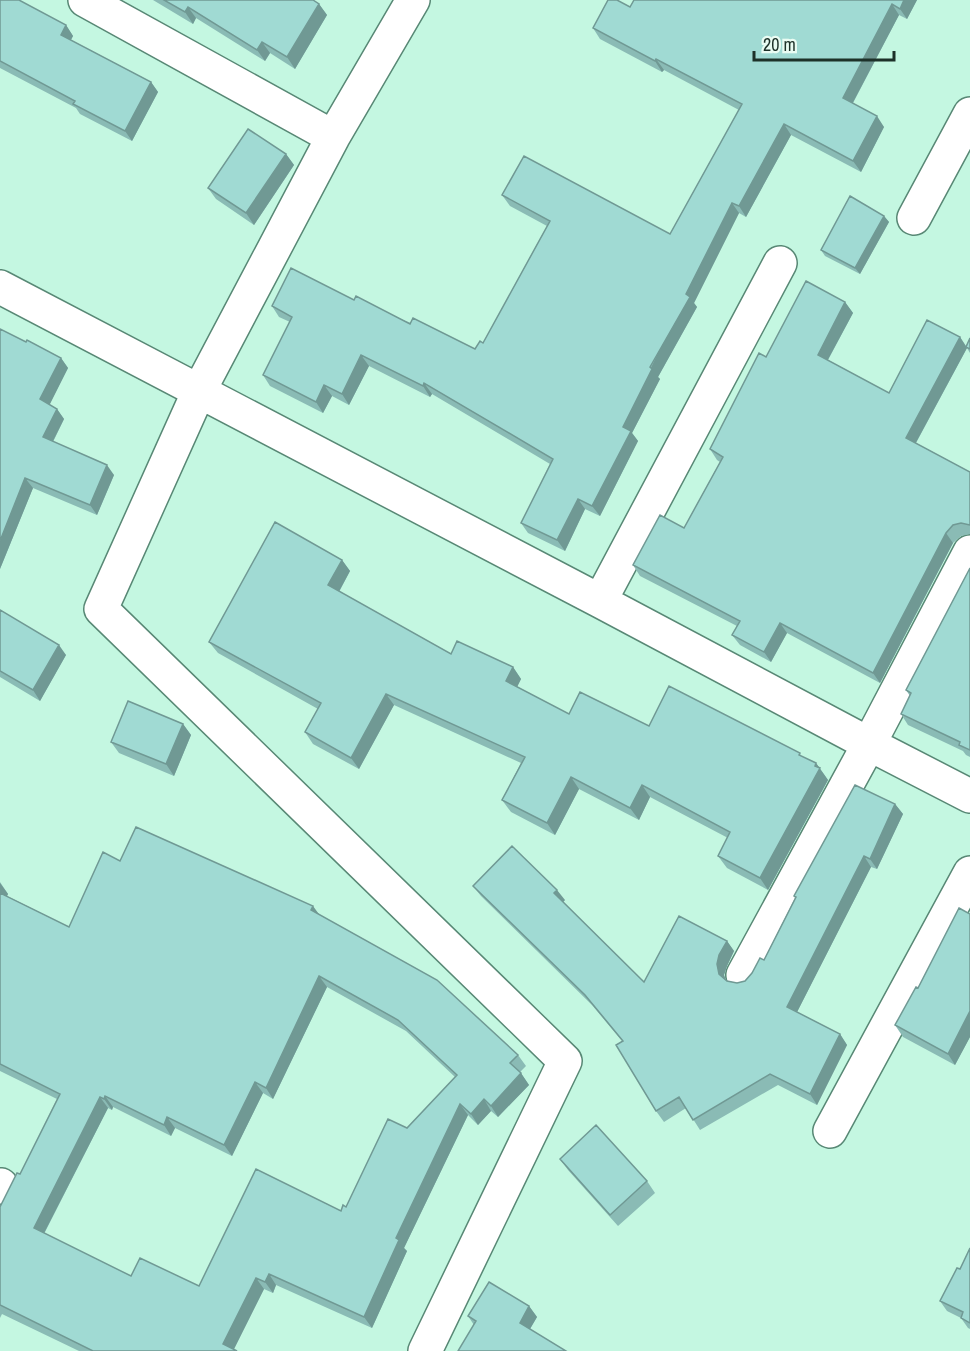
<svg xmlns="http://www.w3.org/2000/svg" width="970" height="1351" viewBox="0 0 970 1351" font-family="'Archivo Narrow',sans-serif">
<rect width="100%" height="100%" fill="#c4f7e1"/>
<g fill="none" stroke-linecap="round" stroke-linejoin="round">
<defs>
<path id="minor" d="M 85,0 L 333,137
M 413,0 L 333,137 L 199,391 L 101,609 L 565,1061 L 425,1351
M 914,218 L 970,114
M 0,287 L 600,601 L 869,744 L 970,796
M 600,601 L 780,263
M 743,975 L 869,744 L 970,552
M 830,1131 L 970,873
M 0,1187 L 1,1185"/>
</defs>
<use href="#minor" stroke="#588875" stroke-width="36"/>
<use href="#minor" stroke="#fff" stroke-width="33"/>
</g>
<path fill="#8abbb5" fill-rule="evenodd" d="M 0,0 L 66,25 L 73,36 L 71,40 L 151,82 L 158,92 L 132,141 L 80,114 L 76,108 L 0,68 Z
M 153,0 L 313,0 L 319,4 L 327,15 L 295,69 L 270,53 L 265,61 L 196,18 L 193,24 Z
M 917,0 L 907,19 L 899,15 L 853,103 L 884,127 L 861,172 L 791,135 L 746,217 L 739,213 L 694,303 L 697,307 L 658,377 L 660,379 L 632,433 L 638,441 L 600,516 L 585,509 L 565,551 L 528,533 L 521,523 L 550,464 L 432,394 L 430,397 L 369,366 L 349,405 L 332,396 L 323,413 L 270,386 L 263,375 L 290,322 L 279,317 L 272,306 L 354,300 L 475,349 L 483,343 L 547,226 L 510,206 L 502,195 L 670,234 L 739,110 L 664,70 L 662,72 L 600,39 L 593,28 L 630,7 Z
M 286,154 L 294,165 L 254,225 L 216,199 L 208,188 Z
M 884,216 L 889,222 L 860,274 L 825,256 L 821,250 Z
M 845,302 L 853,313 L 828,360 L 889,393 L 960,337 L 966,346 L 970,338 L 970,353 L 967,348 L 916,443 L 970,472 L 970,534 L 961,536 L 953,543 L 880,683 L 787,633 L 771,662 L 740,645 L 732,635 L 737,626 L 640,576 L 633,565 L 684,528 L 720,462 L 717,460 L 710,449 L 766,357 Z
M 26,342 L 61,358 L 68,368 L 49,405 L 57,409 L 64,419 L 53,442 L 114,475 L 97,515 L 33,488 L 0,569 Z
M 342,560 L 350,571 L 339,592 L 451,654 L 513,667 L 521,679 L 517,687 L 569,714 L 649,726 L 800,753 L 801,756 L 816,763 L 828,780 L 768,890 L 727,868 L 718,856 L 728,838 L 650,797 L 639,820 L 579,789 L 555,835 L 511,812 L 502,800 L 521,763 L 394,705 L 359,769 L 313,744 L 305,732 L 318,709 L 218,653 L 209,642 Z
M 970,568 L 970,757 L 966,755 L 963,751 L 908,725 L 901,714 L 910,696 L 906,690 Z
M 0,610 L 66,655 L 40,701 L 0,677 Z
M 183,724 L 191,735 L 174,776 L 119,753 L 111,742 Z
M 895,804 L 903,814 L 877,869 L 871,867 L 797,1012 L 840,1034 L 847,1045 L 817,1105 L 778,1085 L 700,1130 L 686,1108 L 664,1122 L 656,1111 L 622,1041 L 592,1005 L 481,896 L 473,886 L 565,900 L 563,902 L 644,982 L 727,941 L 734,951 L 727,966 L 724,975 L 726,980 L 727,981 L 737,983 L 745,981 L 764,960 L 795,898 L 794,896 Z
M 120,861 L 319,914 L 518,1055 L 526,1066 L 520,1072 L 529,1085 L 498,1117 L 491,1111 L 478,1125 L 468,1115 L 404,1248 L 407,1251 L 372,1328 L 276,1285 L 273,1293 L 264,1289 L 234,1349 L 237,1351 L 79,1351 L 2,1314 L 0,1318 L 0,1207 L 20,1174 L 57,1099 L 0,1071 L 0,882 L 8,894 L 7,896 L 69,927 ZM 327,987 L 406,1031 L 455,1077 L 407,1128 L 346,1207 L 341,1211 L 199,1286 L 131,1276 L 44,1234 L 108,1108 L 112,1110 L 113,1107 L 171,1136 L 175,1128 L 232,1156 L 263,1093 L 273,1099 Z
M 970,914 L 970,1037 L 955,1065 L 903,1037 L 895,1025 L 918,988 Z
M 560,1159 L 647,1181 L 655,1193 L 618,1226 L 568,1170 Z
M 970,1248 L 970,1329 L 968,1328 L 961,1318 L 947,1311 L 940,1301 L 960,1269 Z
M 529,1306 L 537,1317 L 530,1329 L 474,1325 L 468,1316 Z"/>
<path fill="#709994" d="M 904,0 L 917,0 L 907,19 L 900,9 Z
M 319,4 L 327,15 L 295,69 L 287,57 Z
M 892,4 L 899,15 L 850,108 L 843,98 Z
M 188,7 L 196,18 L 193,24 L 185,12 Z
M 66,25 L 73,36 L 68,45 L 61,35 Z
M 262,42 L 270,53 L 265,61 L 257,50 Z
M 656,59 L 664,70 L 662,72 L 655,61 Z
M 151,82 L 158,92 L 132,141 L 125,131 Z
M 877,116 L 884,127 L 861,172 L 853,161 Z
M 784,124 L 791,135 L 746,217 L 739,206 Z
M 286,154 L 294,165 L 254,225 L 246,213 Z
M 732,203 L 739,213 L 694,303 L 697,307 L 658,377 L 660,379 L 632,433 L 638,441 L 600,516 L 592,506 L 623,427 L 686,294 Z
M 884,216 L 889,222 L 860,274 L 855,268 Z
M 845,302 L 853,313 L 825,365 L 818,355 Z
M 960,337 L 967,348 L 913,448 L 906,438 Z
M 361,355 L 369,366 L 349,405 L 342,394 Z
M 61,358 L 68,368 L 47,410 L 40,399 Z
M 424,383 L 432,394 L 430,397 L 423,386 Z
M 324,385 L 332,396 L 323,413 L 316,402 Z
M 57,409 L 64,419 L 50,447 L 43,437 Z
M 107,465 L 114,475 L 97,515 L 90,505 Z
M 25,478 L 33,488 L 0,569 L 0,541 Z
M 578,499 L 585,509 L 565,551 L 557,540 Z
M 946,533 L 953,543 L 880,683 L 873,673 Z
M 342,560 L 350,571 L 336,597 L 328,585 Z
M 780,623 L 787,633 L 771,662 L 764,652 Z
M 59,645 L 66,655 L 40,701 L 33,690 Z
M 513,667 L 521,679 L 514,693 L 506,681 Z
M 386,694 L 394,705 L 359,769 L 351,758 Z
M 183,724 L 191,735 L 174,776 L 166,764 Z
M 816,763 L 828,780 L 768,890 L 760,878 Z
M 571,777 L 579,789 L 555,835 L 547,823 Z
M 642,785 L 650,797 L 639,820 L 630,808 Z
M 895,804 L 903,814 L 877,869 L 870,859 Z
M 864,856 L 871,867 L 794,1018 L 787,1007 Z
M 0,883 L 8,894 L 4,902 L 0,897 Z
M 557,890 L 565,900 L 561,904 L 554,893 Z
M 313,906 L 321,917 L 311,910 Z
M 727,941 L 734,951 L 727,966 L 724,975 L 727,984 L 719,974 L 717,964 L 719,955 Z
M 319,976 L 327,987 L 273,1099 L 266,1088 Z
M 970,1011 L 970,1037 L 955,1065 L 948,1054 Z
M 840,1034 L 847,1045 L 817,1105 L 810,1094 Z
M 521,1073 L 529,1085 L 498,1117 L 491,1106 Z
M 255,1082 L 263,1093 L 232,1156 L 224,1145 Z
M 105,1096 L 113,1107 L 112,1110 L 104,1099 Z
M 100,1097 L 108,1108 L 41,1239 L 34,1228 Z
M 484,1099 L 491,1111 L 478,1125 L 471,1114 Z
M 460,1104 L 468,1115 L 404,1248 L 407,1251 L 372,1328 L 364,1317 L 396,1238 Z
M 167,1117 L 175,1128 L 171,1136 L 164,1125 Z
M 269,1274 L 276,1285 L 273,1293 L 265,1282 Z
M 256,1278 L 264,1289 L 233,1351 L 223,1344 Z
M 529,1306 L 537,1317 L 527,1334 L 520,1323 Z"/>
<path fill="#a0dad3" stroke="#709994" stroke-width="1.5" fill-rule="evenodd" d="M 0,0 L 19,0 L 66,25 L 61,35 L 151,82 L 125,131 L 73,104 L 75,101 L 0,61 Z
M 164,0 L 313,0 L 319,4 L 287,57 L 262,42 L 257,50 L 188,7 L 185,12 Z
M 608,0 L 617,0 L 630,7 L 634,0 L 904,0 L 900,9 L 892,4 L 843,98 L 877,116 L 853,161 L 784,124 L 739,206 L 732,203 L 686,294 L 690,297 L 650,367 L 652,369 L 623,427 L 631,431 L 592,506 L 578,499 L 557,540 L 521,523 L 553,459 L 424,383 L 423,386 L 361,355 L 342,394 L 324,385 L 316,402 L 263,375 L 292,317 L 272,306 L 291,268 L 354,300 L 356,296 L 410,324 L 413,318 L 475,349 L 480,341 L 483,343 L 550,221 L 502,195 L 524,156 L 670,234 L 742,104 L 656,59 L 655,61 L 593,28 Z
M 248,129 L 286,154 L 246,213 L 208,188 Z
M 850,196 L 884,216 L 855,268 L 821,250 Z
M 806,281 L 845,302 L 818,355 L 889,393 L 927,320 L 960,337 L 906,438 L 970,472 L 970,525 L 961,523 L 953,525 L 946,533 L 873,673 L 780,623 L 764,652 L 732,635 L 740,621 L 633,565 L 660,515 L 684,528 L 723,457 L 710,449 L 759,353 L 766,357 Z
M 0,329 L 26,342 L 27,340 L 61,358 L 40,399 L 57,409 L 43,437 L 107,465 L 90,505 L 25,478 L 0,541 Z
M 970,338 L 970,349 L 966,347 Z
M 275,522 L 342,560 L 328,585 L 451,654 L 457,641 L 513,667 L 506,681 L 569,714 L 580,692 L 649,726 L 669,686 L 800,753 L 799,755 L 816,763 L 815,766 L 820,768 L 760,878 L 718,856 L 730,832 L 642,785 L 630,808 L 571,777 L 547,823 L 502,800 L 525,757 L 386,694 L 351,758 L 305,732 L 321,703 L 209,642 Z
M 970,568 L 970,750 L 959,745 L 960,742 L 901,714 L 911,693 L 906,690 Z
M 0,610 L 59,645 L 33,690 L 0,671 Z
M 128,701 L 183,724 L 166,764 L 111,742 Z
M 855,785 L 895,804 L 870,859 L 864,856 L 787,1007 L 840,1034 L 810,1094 L 770,1074 L 693,1120 L 679,1097 L 656,1111 L 616,1045 L 623,1041 L 585,995 L 473,886 L 512,846 L 557,890 L 554,893 L 644,982 L 679,916 L 727,941 L 719,955 L 717,964 L 719,974 L 727,981 L 737,983 L 745,981 L 752,973 L 760,958 L 764,960 L 796,897 L 794,896 Z
M 136,827 L 313,906 L 311,910 L 437,980 L 518,1055 L 510,1063 L 521,1073 L 491,1106 L 484,1099 L 471,1114 L 460,1104 L 396,1238 L 399,1240 L 364,1317 L 269,1274 L 265,1282 L 256,1278 L 223,1344 L 237,1351 L 93,1351 L 0,1305 L 0,1207 L 17,1173 L 20,1174 L 60,1094 L 0,1064 L 0,893 L 69,927 L 103,852 L 120,861 ZM 319,976 L 398,1020 L 457,1075 L 407,1128 L 388,1119 L 346,1207 L 343,1205 L 341,1211 L 256,1169 L 199,1286 L 140,1258 L 131,1276 L 34,1228 L 100,1097 L 104,1099 L 105,1096 L 164,1125 L 167,1117 L 224,1145 L 255,1082 L 266,1088 Z
M 959,908 L 970,914 L 970,1011 L 948,1054 L 895,1025 L 916,987 L 918,988 Z
M 596,1125 L 647,1181 L 610,1215 L 560,1159 Z
M 970,1248 L 970,1323 L 961,1318 L 963,1312 L 940,1301 L 957,1268 L 960,1269 Z
M 489,1282 L 529,1306 L 520,1323 L 566,1351 L 458,1351 L 476,1321 L 468,1316 Z"/>
<path d="M754 51v9h140v-9" fill="none" stroke="#1d3129" stroke-width="3"/>
<text x="763" y="51" font-size="18" fill="#1d3129" stroke="#e9fcf3" stroke-width="4.5" paint-order="stroke">20 m</text>
</svg>
